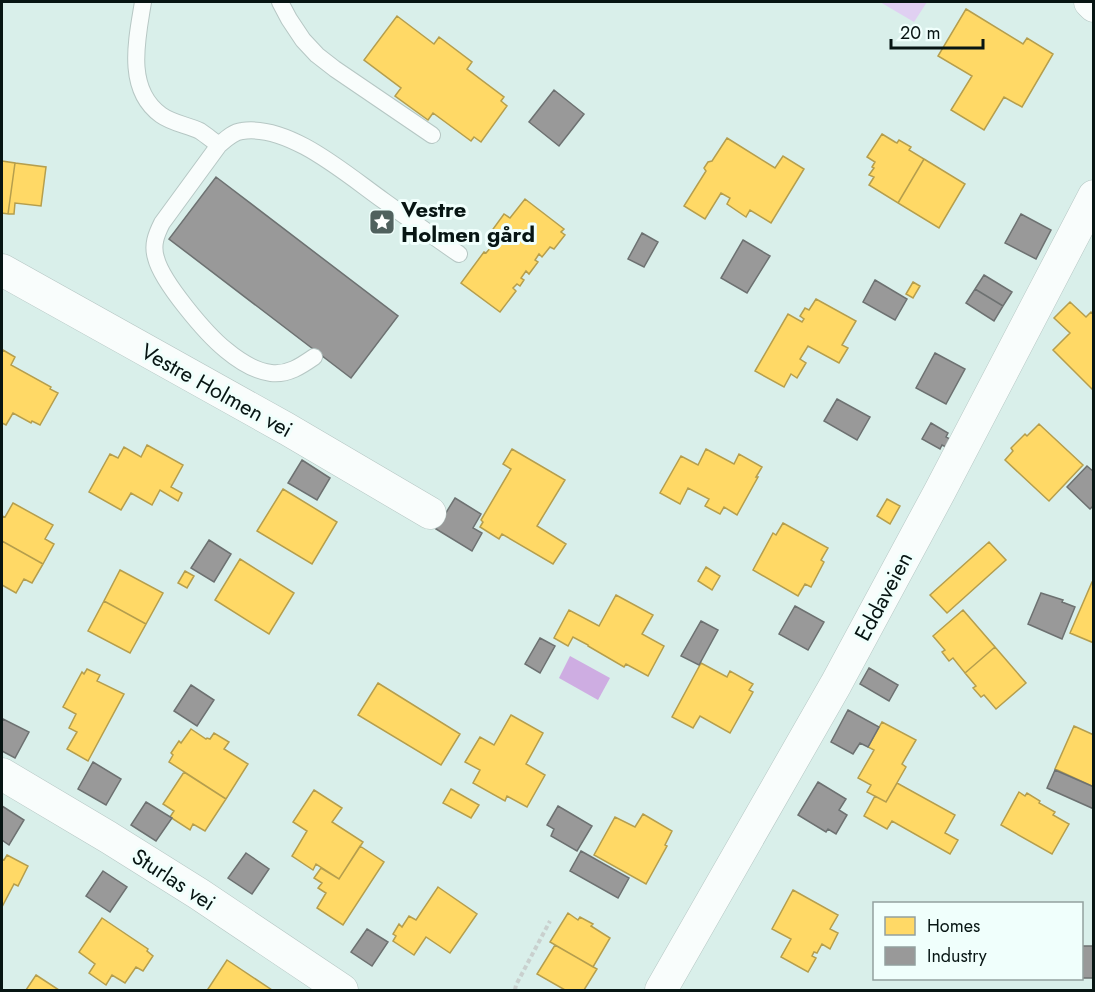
<svg xmlns="http://www.w3.org/2000/svg" width="1095" height="992" viewBox="0 0 1095 992" font-family="Jost,sans-serif">
<rect width="100%" height="100%" fill="#d9efea"/>
<path fill="#e0d0f2" d="M 880,2 L 927,2 L 914,22 Z"/>
<path fill="#ceade2" d="M 570,656 L 610,678 L 598,700 L 559,678 Z"/>
<path fill="#ffd966" stroke="#b59e4d" stroke-width="1.5" d="M 966,9 L 1023,44 L 1027,38 L 1053,54 L 1022,107 L 1004,97 L 984,130 L 951,110 L 972,76 L 938,56 Z
M 397,16 L 434,44 L 439,37 L 472,62 L 467,69 L 504,97 L 501,101 L 507,106 L 481,142 L 474,137 L 471,141 L 433,113 L 428,120 L 395,96 L 401,88 L 364,60 Z
M 882,134 L 895,142 L 897,143 L 899,140 L 911,147 L 909,150 L 924,159 L 898,203 L 869,185 L 874,177 L 869,175 L 874,168 L 872,167 L 875,162 L 867,157 Z
M 727,138 L 775,168 L 783,156 L 804,169 L 771,223 L 750,210 L 746,217 L 727,204 L 730,198 L 721,193 L 705,219 L 684,206 L 706,171 L 704,168 L 708,162 L 712,161 Z
M 924,159 L 965,184 L 939,228 L 898,203 Z
M 2,161 L 15,163 L 8,214 L 2,213 Z
M 15,163 L 46,167 L 41,206 L 15,203 L 14,214 L 8,214 Z
M 525,199 L 564,229 L 561,232 L 565,235 L 554,249 L 550,247 L 542,257 L 539,254 L 535,260 L 538,262 L 529,274 L 526,271 L 521,278 L 524,280 L 520,286 L 517,284 L 513,288 L 516,291 L 500,312 L 461,283 L 484,252 L 486,253 L 492,246 L 490,245 L 494,240 L 488,236 L 504,214 L 510,218 Z
M 913,282 L 920,286 L 913,298 L 906,294 Z
M 816,299 L 856,321 L 842,345 L 848,348 L 839,363 L 808,346 L 800,359 L 806,363 L 797,378 L 791,374 L 784,387 L 755,371 L 788,314 L 802,322 L 804,319 L 800,316 L 805,308 L 809,310 Z
M 1070,302 L 1086,317 L 1091,312 L 1094,315 L 1094,387 L 1092,389 L 1053,350 L 1070,333 L 1054,318 Z
M 3,350 L 15,357 L 11,365 L 51,387 L 50,389 L 58,393 L 40,425 L 32,421 L 31,423 L 13,413 L 6,425 L 2,423 L 2,353 Z
M 1039,424 L 1083,465 L 1049,501 L 1005,460 L 1013,451 L 1011,448 L 1025,434 L 1027,436 Z
M 147,445 L 183,465 L 171,487 L 182,493 L 178,501 L 160,490 L 152,505 L 131,493 L 121,510 L 89,492 L 110,454 L 118,458 L 124,447 L 141,457 Z
M 512,449 L 565,480 L 537,526 L 566,544 L 553,564 L 502,534 L 499,539 L 480,527 L 483,522 L 481,520 L 511,469 L 503,464 Z
M 706,449 L 734,464 L 739,454 L 762,467 L 756,477 L 758,477 L 737,515 L 724,507 L 720,514 L 705,506 L 709,499 L 688,488 L 680,504 L 660,493 L 681,456 L 698,465 Z
M 283,489 L 337,522 L 312,564 L 257,531 Z
M 887,499 L 900,506 L 890,524 L 877,516 Z
M 13,503 L 53,525 L 45,539 L 54,544 L 43,564 L 2,541 L 2,516 L 5,517 Z
M 783,523 L 828,548 L 821,560 L 824,562 L 811,587 L 805,584 L 798,596 L 753,570 L 773,533 L 776,535 Z
M 2,541 L 43,564 L 32,583 L 24,579 L 16,593 L 2,585 Z
M 989,542 L 1006,560 L 947,613 L 930,595 Z
M 240,559 L 294,593 L 269,634 L 215,600 Z
M 706,567 L 720,576 L 712,590 L 698,581 Z
M 120,570 L 163,593 L 146,624 L 104,601 Z
M 185,571 L 194,576 L 187,588 L 178,583 Z
M 1092,582 L 1094,582 L 1094,643 L 1070,633 Z
M 616,595 L 653,615 L 642,634 L 664,646 L 648,676 L 626,664 L 624,667 L 588,646 L 588,645 L 573,637 L 568,646 L 554,638 L 569,610 L 599,626 Z
M 104,601 L 146,624 L 130,653 L 88,631 Z
M 963,610 L 995,647 L 965,673 L 953,658 L 949,661 L 942,652 L 945,650 L 933,636 Z
M 995,647 L 1026,683 L 996,709 L 984,695 L 981,697 L 973,688 L 976,686 L 965,673 Z
M 701,663 L 727,677 L 730,671 L 753,684 L 749,690 L 753,692 L 730,733 L 700,716 L 693,728 L 672,717 Z
M 87,669 L 100,675 L 97,681 L 124,694 L 88,761 L 67,749 L 77,732 L 69,728 L 76,714 L 63,707 L 82,672 L 84,674 Z
M 378,683 L 460,734 L 441,765 L 358,715 Z
M 511,715 L 543,733 L 526,764 L 545,775 L 527,807 L 507,796 L 505,801 L 473,783 L 480,770 L 465,762 L 480,737 L 494,745 Z
M 882,722 L 916,740 L 902,764 L 906,767 L 886,802 L 867,792 L 871,785 L 858,778 L 874,750 L 868,747 Z
M 1074,726 L 1094,735 L 1094,787 L 1055,769 Z
M 191,729 L 206,739 L 207,738 L 210,739 L 214,733 L 229,742 L 224,749 L 248,764 L 226,799 L 169,762 L 173,755 L 171,753 L 179,741 L 181,743 Z
M 184,772 L 226,799 L 205,831 L 193,824 L 190,830 L 170,817 L 174,811 L 163,804 Z
M 897,783 L 955,815 L 945,833 L 958,840 L 950,854 L 892,821 L 887,829 L 864,816 L 875,796 L 886,802 Z
M 451,789 L 479,805 L 471,818 L 443,803 Z
M 314,790 L 342,808 L 332,822 L 363,842 L 339,879 L 316,864 L 313,870 L 292,856 L 307,831 L 293,822 Z
M 1019,792 L 1025,796 L 1027,793 L 1040,801 L 1039,803 L 1055,812 L 1053,815 L 1069,824 L 1052,854 L 1001,825 Z
M 643,814 L 672,831 L 665,845 L 667,846 L 646,884 L 594,855 L 615,817 L 635,827 Z
M 360,846 L 384,862 L 343,925 L 317,908 L 326,893 L 318,888 L 322,883 L 314,878 L 321,868 L 339,879 Z
M 7,855 L 28,866 L 18,886 L 14,884 L 2,907 L 2,859 L 4,860 Z
M 438,887 L 477,914 L 450,953 L 426,937 L 414,955 L 393,941 L 396,936 L 393,934 L 399,924 L 402,927 L 409,916 L 416,920 Z
M 793,890 L 838,915 L 830,929 L 838,933 L 830,949 L 822,944 L 817,953 L 814,952 L 812,956 L 816,958 L 808,972 L 781,957 L 791,939 L 772,929 Z
M 568,913 L 578,920 L 580,917 L 593,924 L 591,926 L 610,938 L 593,967 L 550,942 Z
M 102,918 L 148,949 L 147,951 L 153,956 L 143,971 L 136,967 L 125,983 L 112,975 L 106,985 L 89,973 L 95,964 L 79,952 Z
M 555,945 L 597,969 L 584,990 L 565,990 L 537,974 Z
M 227,960 L 272,990 L 210,990 L 208,989 Z
M 36,975 L 59,990 L 26,990 Z"/>
<path fill="#999" stroke="#6d7171" stroke-width="1.5" d="M 554,90 L 584,114 L 559,146 L 529,122 Z
M 216,177 L 398,316 L 351,378 L 169,239 Z
M 1021,214 L 1051,230 L 1036,259 L 1005,243 Z
M 642,233 L 658,242 L 644,267 L 628,259 Z
M 743,240 L 770,256 L 747,293 L 721,278 Z
M 984,275 L 1012,292 L 1003,306 L 975,289 Z
M 875,280 L 907,299 L 895,320 L 863,302 Z
M 975,289 L 1003,306 L 994,321 L 966,303 Z
M 935,353 L 965,369 L 946,404 L 916,388 Z
M 837,399 L 870,417 L 857,440 L 824,421 Z
M 931,423 L 948,433 L 946,437 L 950,439 L 946,447 L 942,445 L 940,449 L 922,439 Z
M 302,460 L 330,478 L 317,500 L 288,483 Z
M 1087,466 L 1094,472 L 1094,505 L 1090,509 L 1067,487 Z
M 455,498 L 481,514 L 473,528 L 482,533 L 472,551 L 436,529 Z
M 209,540 L 231,554 L 214,582 L 191,568 Z
M 1041,593 L 1063,600 L 1062,602 L 1075,607 L 1062,639 L 1028,624 Z
M 795,606 L 824,622 L 808,650 L 779,634 Z
M 701,621 L 718,630 L 699,665 L 681,656 Z
M 540,638 L 555,646 L 540,673 L 525,664 Z
M 869,668 L 898,685 L 889,701 L 860,684 Z
M 191,685 L 214,700 L 197,726 L 174,711 Z
M 848,710 L 879,727 L 868,747 L 860,743 L 853,754 L 831,742 Z
M 3,719 L 29,732 L 15,758 L 2,751 L 2,722 Z
M 93,762 L 121,779 L 106,805 L 78,789 Z
M 1055,770 L 1094,787 L 1094,809 L 1047,788 Z
M 818,782 L 846,799 L 839,810 L 847,815 L 836,834 L 828,829 L 826,832 L 798,815 Z
M 146,802 L 172,818 L 156,841 L 131,825 Z
M 2,806 L 24,820 L 9,845 L 2,840 Z
M 558,806 L 592,826 L 577,851 L 551,836 L 554,829 L 547,825 Z
M 581,851 L 629,878 L 618,898 L 570,871 Z
M 246,853 L 269,869 L 252,894 L 228,878 Z
M 103,871 L 127,887 L 110,912 L 86,896 Z
M 367,929 L 388,942 L 372,966 L 351,952 Z
M 1082,946 L 1094,946 L 1094,978 L 1082,978 Z"/>
<g fill="none" stroke-linecap="round" stroke-linejoin="round">
<defs>
<path id="lane" d="M 143,2 C 137,39 125,89 161,115 C 172,123 187,125 200,131 C 206,135 212,140 219,145
M 280,2 L 289,19 L 303,40 L 317,55 L 335,69 L 432,135
M 314,357 C 301,366 288,375 271,373 C 255,371 238,360 226,350 C 206,334 162,282 156,258 C 152,245 156,235 162,223 L 219,145 C 226,139 233,132 242,131 C 290,124 347,175 384,201 C 409,219 434,237 459,254"/>
<path id="street" d="M 1090,2 L 1094,6
M 2,270 L 287,429 L 430,513
M 2,774 L 108,837 L 199,894 L 342,990
M 661,990 L 836,684 L 940,491 L 1094,196"/>
</defs>
<use href="#lane" stroke="#b6c7c4" stroke-width="18"/>
<use href="#street" stroke="#b6c7c4" stroke-width="33"/>
<path stroke="#c9d0ce" stroke-width="4" stroke-dasharray="4.5 3" stroke-linecap="butt" d="M 515,990 L 516,985 L 550,921"/>
<use href="#lane" stroke="#f9fdfc" stroke-width="16"/>
<use href="#street" stroke="#f9fdfc" stroke-width="32"/>
</g>
<defs>
<symbol id="sight-square" viewBox="-11 -11 22 22"><rect x="-9" y="-9" width="18" height="18" rx="4" fill="#50615e" stroke="#f0fffc"/><path d="M0-6L1.8-2.2L6-1.7L2.9 1.2L3.7 5.4L0 3.3L-3.7 5.4L-2.9 1.2L-6-1.7L-1.8-2.2Z" fill="#fff"/></symbol>
</defs>
<g fill-rule="evenodd">
<use href="#sight-square" x="367" y="207" width="30" height="30"/>
</g>
<g text-anchor="middle" stroke-width="6" stroke-linejoin="round" paint-order="stroke">
<g font-size="22" font-weight="bold" fill="#071513" stroke="#f0fffc" text-anchor="start">
<text x="401" y="217">Vestre<tspan x="401" dy="25">Holmen gård</tspan></text>
</g>
<g font-size="22" fill="#071513" stroke="#f0fffc">
<text transform="translate(217 390) rotate(29)" y="8">Vestre Holmen vei</text>
<text transform="translate(883 596) rotate(-62)" y="8">Eddaveien</text>
<text transform="translate(174 879) rotate(33)" y="8">Sturlas vei</text>
</g>
</g>
<rect width="1095" height="992" fill="none" stroke="#071513" stroke-width="6"/>
<rect x="873" y="902" width="210" height="78" fill="#f0fffc" stroke="#93a19f" stroke-width="1.5"/>
<rect x="885" y="917" width="30" height="18" fill="#ffd966" stroke="#93a19f" stroke-width="1.5"/>
<text x="927" y="932" font-size="18" fill="#071513">Homes</text>
<rect x="885" y="947" width="30" height="18" fill="#999999" stroke="#93a19f" stroke-width="1.5"/>
<text x="927" y="962" font-size="18" fill="#071513">Industry</text>
<path d="M891 39v9h92v-9" fill="none" stroke="#071513" stroke-width="3"/>
<text x="900" y="39" font-size="18" fill="#071513" stroke="#f0fffc" stroke-width="4.5" paint-order="stroke">20 m</text>
</svg>
